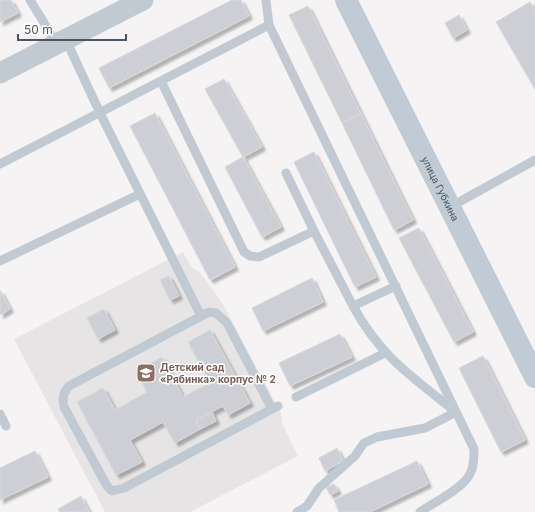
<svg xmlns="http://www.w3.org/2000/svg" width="535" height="512" viewBox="0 0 535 512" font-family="Inter,sans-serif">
<defs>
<filter id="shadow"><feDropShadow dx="3.5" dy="3.5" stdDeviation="1" flood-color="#0004"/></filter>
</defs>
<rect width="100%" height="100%" fill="#f5f3f3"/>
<path fill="#e6e4e5" d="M 183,252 L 192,268 L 200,272 L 221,301 L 281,413 L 282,423 L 298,456 L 190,512 L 105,512 L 14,339 Z"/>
<path fill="#cdcfd5" stroke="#d7d9de" filter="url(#shadow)" d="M 0,0 L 11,0 L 18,13 L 0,22 Z
M 232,0 L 241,0 L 249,16 L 109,88 L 99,68 Z
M 530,2 L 535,11 L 535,89 L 496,22 Z
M 308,6 L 361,114 L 342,123 L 289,15 Z
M 459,15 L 467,30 L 453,38 L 445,23 Z
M 224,79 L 262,147 L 243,157 L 205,89 Z
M 155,113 L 235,267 L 210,280 L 130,126 Z
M 361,114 L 413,220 L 394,230 L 342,123 Z
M 314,152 L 376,277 L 355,287 L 294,162 Z
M 243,157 L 281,227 L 262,237 L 225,167 Z
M 419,228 L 473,332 L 454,342 L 399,238 Z
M 169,276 L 179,296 L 170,300 L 160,280 Z
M 312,278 L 323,302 L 263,331 L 252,308 Z
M 0,290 L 10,309 L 0,315 Z
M 104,309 L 115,330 L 98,339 L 87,318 Z
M 210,330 L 250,403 L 228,415 L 223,406 L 196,420 L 200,429 L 175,443 L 163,422 L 130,440 L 142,462 L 116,475 L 77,402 L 103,388 L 115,410 L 147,392 L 136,371 L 162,357 L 183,397 L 210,383 L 188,342 Z
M 340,334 L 352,357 L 290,386 L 279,363 Z
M 483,356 L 525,440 L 501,452 L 459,368 Z
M 212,412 L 216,421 L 200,429 L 196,420 Z
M 337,448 L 343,461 L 325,471 L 319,458 Z
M 35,451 L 48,477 L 0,500 L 0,468 Z
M 417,461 L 428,484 L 370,512 L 339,512 L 334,500 Z
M 334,484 L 338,491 L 330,495 L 326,487 Z
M 81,496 L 89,512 L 60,512 L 58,509 Z"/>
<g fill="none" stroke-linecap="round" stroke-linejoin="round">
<path stroke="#c1cad2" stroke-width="9" d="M 30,0 L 57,44
M 266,0 L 269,25 L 474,449 C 474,458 474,469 468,477 C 460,490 433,503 420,512
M 66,40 L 100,113 L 201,316
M 161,81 L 244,252 L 250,256 L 259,257 L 314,231 L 353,306 L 396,286
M 0,164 L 269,25
M 286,173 L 314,231
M 450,207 L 535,160
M 0,261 L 140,194
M 296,397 L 385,353
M 272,409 L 227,323 L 216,313 L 209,312 L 69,386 C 63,393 62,398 64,407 L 107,486 L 112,491 L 124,488 L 272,409 L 278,406
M 0,414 L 6,426
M 297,512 L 307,506 L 319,488 L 355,456 L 364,443 L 377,437 L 425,428 L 456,412 C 412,377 380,356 353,306"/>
<path stroke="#c1cad2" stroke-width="21" d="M 0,73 L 143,0"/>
<path stroke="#c1cbd6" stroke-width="22" id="s1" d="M 346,0 L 535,377"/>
</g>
<defs>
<symbol id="school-square" viewBox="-11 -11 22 22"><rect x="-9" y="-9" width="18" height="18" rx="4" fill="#8d6e63" stroke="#fff"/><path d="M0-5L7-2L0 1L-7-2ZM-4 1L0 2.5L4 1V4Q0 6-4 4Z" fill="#fff"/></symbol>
</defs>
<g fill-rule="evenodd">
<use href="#school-square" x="135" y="362" width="22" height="22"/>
</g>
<g text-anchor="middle" stroke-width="3" stroke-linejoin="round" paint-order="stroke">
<g font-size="10" fill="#4a5661" stroke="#fff">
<text dy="4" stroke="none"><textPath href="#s1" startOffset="211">улица Губкина</textPath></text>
</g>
<g font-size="10" font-weight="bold" fill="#785e54" stroke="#fff" text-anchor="start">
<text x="160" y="371">Детский сад<tspan x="160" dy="12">«Рябинка» корпус № 2</tspan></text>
</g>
</g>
<path d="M18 34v6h108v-6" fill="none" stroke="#4a5661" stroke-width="2"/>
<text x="24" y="34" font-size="12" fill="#4a5661" stroke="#ffffff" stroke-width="3" paint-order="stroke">50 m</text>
</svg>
